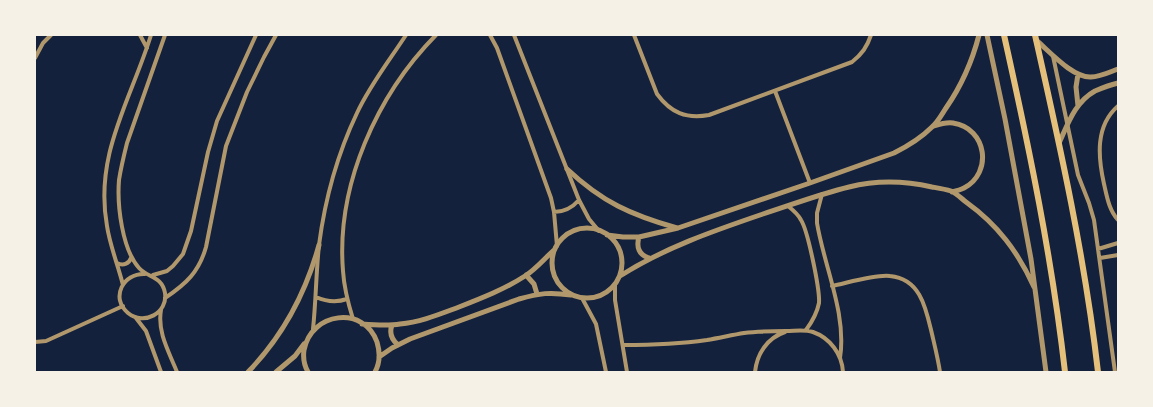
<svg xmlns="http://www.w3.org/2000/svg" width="1153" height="407" viewBox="0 0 1153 407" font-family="'PT Sans',sans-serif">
<rect width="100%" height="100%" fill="#14213d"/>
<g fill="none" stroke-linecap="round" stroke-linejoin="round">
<path stroke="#b1986c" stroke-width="4" d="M 140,35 L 147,48
M 490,35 L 497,48 L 551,198 L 554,212 L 557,246
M 514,35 L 579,200 L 589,219 L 599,231
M 634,35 L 657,94 C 671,113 686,119 709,115 L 852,62 C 862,54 867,47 871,35
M 1053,56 L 1078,175 L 1089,203 L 1094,220 L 1115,372
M 35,58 L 43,43 L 51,35
M 775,91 L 810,183
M 1118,106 C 1095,126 1098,157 1104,184 C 1107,197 1109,210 1118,220
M 822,194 L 817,213 L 817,223 C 824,266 847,314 840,358
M 788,206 C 793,210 798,214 801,220 C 808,231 820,290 819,303 C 817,313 812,322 806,330
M 554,212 C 565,212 572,208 579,200
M 1098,249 L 1118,243
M 1100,258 L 1118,255
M 117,263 C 123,266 129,264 131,258
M 145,274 C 123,273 110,298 128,313 C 144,326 168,313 165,293 C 162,276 148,278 139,268 C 122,249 117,205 119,180 C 121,167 124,155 127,143 L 165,35
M 153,275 L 167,271 L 173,266 L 183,254 L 191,231 L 208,152 L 217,121 L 256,35
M 123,285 C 118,265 110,246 107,226 C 94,154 131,100 151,35
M 615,285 L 615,300 L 627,372
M 832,286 C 847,283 876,274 890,276 C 921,279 926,309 932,334 C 935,347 938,359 940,372
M 316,297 C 327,302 336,303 347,299
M 165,298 C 186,284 199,272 206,247 L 226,146 L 247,92 L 264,57 L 276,35
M 582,298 L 596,324 L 606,372
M 161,310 C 157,332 169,352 177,372
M 136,318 L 146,331 L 161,372
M 353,319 C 348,303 344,287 343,271 C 336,185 377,95 436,35
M 313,329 C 316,301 316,273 319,245 C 325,199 337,155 357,113 C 370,85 389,61 406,35
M 35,342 L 46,341 L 123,306
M 623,345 C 651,345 679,344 707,340 C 719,338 732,335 744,333 C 758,331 772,331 786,331 C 795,331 804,329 813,332 C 830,338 842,354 843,372
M 755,372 C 757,354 767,338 785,332"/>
<path stroke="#b1986c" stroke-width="5" d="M 987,35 L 1005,119 L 1031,259 L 1046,372
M 1036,40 C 1050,52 1073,78 1091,77 C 1100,77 1110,72 1118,69
M 1078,106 L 1076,87 L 1078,74
M 934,126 C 940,124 947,122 953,123 C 987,128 993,173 964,188 C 960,190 956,191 952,192
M 1059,143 C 1068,124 1075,102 1095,91 C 1102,88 1110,85 1118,83
M 567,169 C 602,202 631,215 677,228
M552 263a35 35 0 1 1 70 0a35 35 0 1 1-70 0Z
M 607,235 L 623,237 L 639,237 L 678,228 L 810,183 L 894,153 C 908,146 921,138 932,127 C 938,122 942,114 946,108 C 962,85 972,62 979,35
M 639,237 C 636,247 639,255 649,258
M 526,275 L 534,284 L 537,294
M 620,276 C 664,248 713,231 763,214 C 791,205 820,194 849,187 C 877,180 905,181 932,187 C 938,188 945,189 951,191 C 956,193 962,199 966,202 C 998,225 1018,252 1034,287
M 362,324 C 375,325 388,326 400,324 C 421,322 440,314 459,307 C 482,298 505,289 525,276 C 536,269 544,259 554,250
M 392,325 C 389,333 391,339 398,345
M 379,357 L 392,348 L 410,339 L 519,299 C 540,293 550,292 571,295
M 248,372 C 282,337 306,292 319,245
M 276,372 L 295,356 L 304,344
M 308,372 C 304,365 303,357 304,350 C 311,312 364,305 377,342 C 380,352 380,363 375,372"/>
<path stroke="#e5c07b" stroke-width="6" d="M 1004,35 C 1029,147 1052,258 1065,372
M 1035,35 C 1060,146 1085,258 1098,372"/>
</g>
<rect width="1153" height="407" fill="none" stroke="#f6f1e7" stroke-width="72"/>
</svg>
